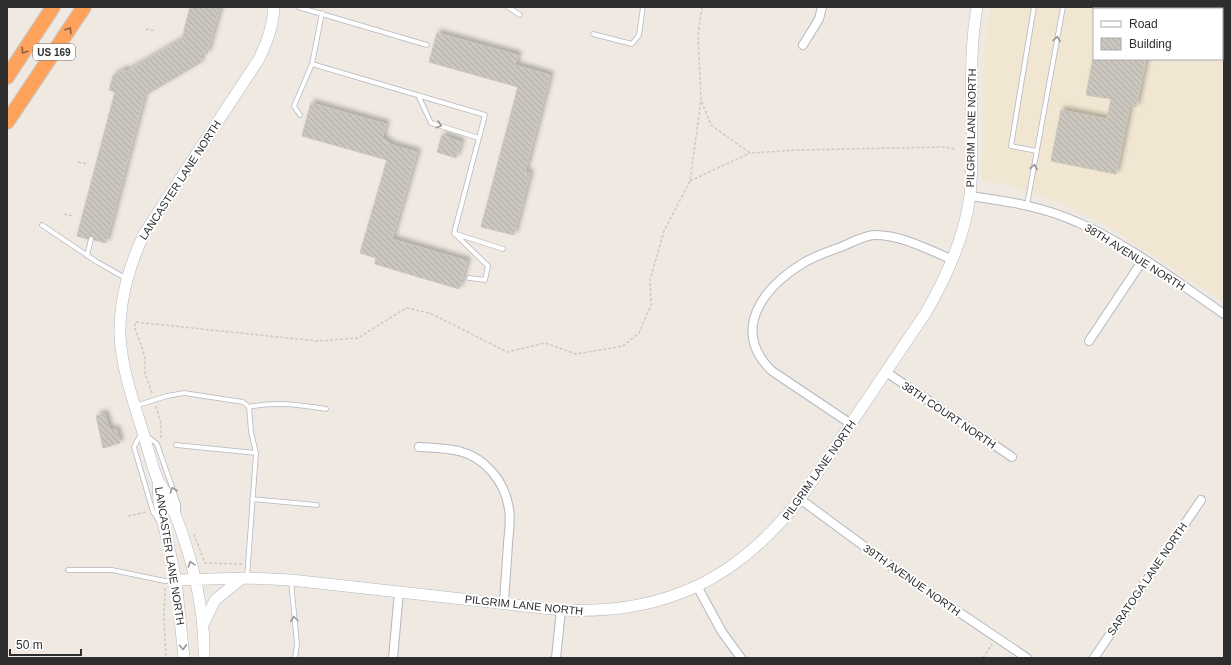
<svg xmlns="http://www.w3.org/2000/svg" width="1231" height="665" viewBox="0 0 1231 665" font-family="Helvetica,sans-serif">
<defs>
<pattern id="building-back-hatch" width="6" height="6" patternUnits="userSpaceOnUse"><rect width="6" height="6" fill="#cbc7bf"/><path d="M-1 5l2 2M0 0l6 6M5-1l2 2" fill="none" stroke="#afaba4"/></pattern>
<filter id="shadow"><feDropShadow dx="3.5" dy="-3.5" stdDeviation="2" flood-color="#0004"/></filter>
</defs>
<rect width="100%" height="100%" fill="#efe9e1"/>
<path fill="#f0e6d1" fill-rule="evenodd" d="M 991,7 L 1224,7 L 1224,302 L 1113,229 L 1059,202 L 1008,185 L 982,181 L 984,44 ZM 1094,9 L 1222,9 L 1222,59 L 1094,59 Z"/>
<path fill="url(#building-back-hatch)" stroke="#cbc5ba" filter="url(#shadow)" d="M 190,7 L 220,7 L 207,54 L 202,53 L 200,63 L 144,96 L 106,243 L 94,240 L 92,236 L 88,239 L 77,236 L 115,92 L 109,90 L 113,76 L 124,69 L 125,72 L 182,39 Z
M 437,33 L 518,55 L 515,65 L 550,75 L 525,172 L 530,173 L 514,235 L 481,227 L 518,87 L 429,62 Z
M 1093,59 L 1146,59 L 1136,107 L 1130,105 L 1116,174 L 1051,161 L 1061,110 L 1107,119 L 1111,99 L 1086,95 Z
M 311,103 L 386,124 L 382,138 L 392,145 L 417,152 L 392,239 L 467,261 L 459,289 L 375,264 L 376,258 L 360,253 L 387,160 L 302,136 Z
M 442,135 L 461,142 L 456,158 L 437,152 Z
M 104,413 L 110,430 L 116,429 L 120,443 L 103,448 L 96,416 Z"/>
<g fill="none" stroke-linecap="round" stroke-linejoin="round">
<defs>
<path id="lane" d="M 298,7 L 427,45
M 508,7 L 520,15
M 1034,7 L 1011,146 L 1037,151
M 593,34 L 632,44 L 639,35 L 643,7
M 312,64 L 485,115 L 454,233 L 488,266 L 485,280 L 469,278
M 418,95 L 431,123 L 479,138
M 300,115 L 294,106 L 312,64 L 322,13
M 1027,205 L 1063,7
M 42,225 L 97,262 L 127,279
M 456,234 L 503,249
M 87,256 L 91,239
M 135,406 L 167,396 L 184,393 L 243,402 L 249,407 L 251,432 L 256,453 L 247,578
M 249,407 C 275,401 300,405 326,409
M 141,434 L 134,447 L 153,512 L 159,521
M 147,436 L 157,444 L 178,504 L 178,511
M 176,445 L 256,453
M 252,499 L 317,505
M 68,570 L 112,570 L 165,581 L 176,580
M 291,581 L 297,644 L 295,658"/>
<path id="street" d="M 803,45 L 819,19 L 822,7
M 970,196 C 1007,201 1045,207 1079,223 C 1131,246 1177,282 1224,314
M 1089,341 L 1143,260
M 886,372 L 1012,457
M 851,424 L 772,371 C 730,330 763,287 805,262 C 816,256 829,251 841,247 C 851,243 864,235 875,235 C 902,235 929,250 953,260
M 419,447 C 433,448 445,448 459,451 C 486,458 505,482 509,509 C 511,520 509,532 508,543 C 507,563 505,583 504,603
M 800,499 L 895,569 L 1027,658
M 697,586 L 722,632 L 741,658
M 393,658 L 399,592
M 556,658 L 561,610
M 1094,658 L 1201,500"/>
<path id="secondary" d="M 158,483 L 159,503 L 176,580 L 184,658
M 176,580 L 247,578 L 291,580 L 561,610 C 664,615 737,580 800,499 L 925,314 C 946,278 965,238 970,195 C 976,133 966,69 977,7
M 204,623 L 215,600 L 241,579
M 204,658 C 205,604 190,549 169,499 C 166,492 160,485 157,478 C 150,460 146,441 140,423 C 131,395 122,366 120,337 C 119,301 129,266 144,234 L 259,59 C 267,42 273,27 274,7"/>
<path id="highway" d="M 7,77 L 53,7
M 7,122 L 84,7"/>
</defs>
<use href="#lane" stroke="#b4b7c1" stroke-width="5.5"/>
<use href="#street" stroke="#b4b7c1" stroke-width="10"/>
<use href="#secondary" stroke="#b4b7c1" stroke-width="12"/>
<use href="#highway" stroke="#c9c9c9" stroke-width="16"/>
<path stroke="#c9c9c9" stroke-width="1.5" stroke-dasharray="3 2" stroke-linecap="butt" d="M 702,7 L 698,35 L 701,100 L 711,125 L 750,153 L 800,150 L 944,147 L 955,149
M 146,29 L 156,31
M 78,162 L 87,164
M 690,181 L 750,153
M 64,214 L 73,216
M 152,393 L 145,373 L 145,358 L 141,344 L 135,329 L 135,322 L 317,341 L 358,338 L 406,308 L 430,313 L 507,352 L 545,343 L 576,354 L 623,346 L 639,333 L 651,305 L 650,280 L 664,231 L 690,181 L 701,100
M 156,406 L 161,424 L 161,438
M 128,516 L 146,512
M 194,534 L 205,563 L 242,564
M 165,588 L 164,617 L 166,658
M 983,658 L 992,644"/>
<use href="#lane" stroke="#fff" stroke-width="4"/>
<use href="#street" stroke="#fff" stroke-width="8"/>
<use href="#secondary" stroke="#fff" stroke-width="11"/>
<use href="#highway" stroke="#ffa35c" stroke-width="14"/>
</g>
<defs><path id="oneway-chevron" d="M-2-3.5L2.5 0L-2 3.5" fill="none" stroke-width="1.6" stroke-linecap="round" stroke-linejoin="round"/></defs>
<g stroke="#8c6343">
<use href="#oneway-chevron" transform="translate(69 30) rotate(-56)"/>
<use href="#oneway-chevron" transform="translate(24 51) rotate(124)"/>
</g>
<g stroke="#969696">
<use href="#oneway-chevron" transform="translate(1057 39) rotate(-80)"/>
<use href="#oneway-chevron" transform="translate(439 125) rotate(17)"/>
<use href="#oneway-chevron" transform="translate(1034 167) rotate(-79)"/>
<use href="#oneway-chevron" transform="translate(173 490) rotate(-109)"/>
<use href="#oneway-chevron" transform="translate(191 564) rotate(-108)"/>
<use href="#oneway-chevron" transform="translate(294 619) rotate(-97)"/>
<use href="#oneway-chevron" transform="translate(183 647) rotate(86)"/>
</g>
<g text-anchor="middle" stroke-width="4" stroke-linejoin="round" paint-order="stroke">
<rect fill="#fff" stroke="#6d6d6d" stroke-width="1" x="33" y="44" width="42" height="16" rx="3"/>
<g font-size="10" font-weight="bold" fill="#2e2e2e">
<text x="54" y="56">US 169</text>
</g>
<g font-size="11" fill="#2e2e2e" stroke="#fff">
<text transform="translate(971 128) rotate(-89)" y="4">PILGRIM LANE NORTH</text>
<text transform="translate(180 180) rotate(-57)" y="4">LANCASTER LANE NORTH</text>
<text transform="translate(1135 257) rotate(32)" y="4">38TH AVENUE NORTH</text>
<text transform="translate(949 415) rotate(34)" y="4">38TH COURT NORTH</text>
<text transform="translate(819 470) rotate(-55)" y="4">PILGRIM LANE NORTH</text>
<text transform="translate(170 556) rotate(81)" y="4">LANCASTER LANE NORTH</text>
<text transform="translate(1147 579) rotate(-56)" y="4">SARATOGA LANE NORTH</text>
<text transform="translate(912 580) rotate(35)" y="4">39TH AVENUE NORTH</text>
<text transform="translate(524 605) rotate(6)" y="4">PILGRIM LANE NORTH</text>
</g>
</g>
<rect width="1231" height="665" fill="none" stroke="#2e2e2e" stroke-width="16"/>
<rect x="1093" y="8" width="130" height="52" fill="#ffffff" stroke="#ababab"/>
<rect x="1101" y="21" width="20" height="6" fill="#ffffff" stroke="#ababab"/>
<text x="1129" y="28" font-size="12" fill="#2e2e2e">Road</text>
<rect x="1101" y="38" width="20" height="12" fill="url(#building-back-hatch)" stroke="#ababab"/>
<text x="1129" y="48" font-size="12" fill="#2e2e2e">Building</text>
<path d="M10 649v6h71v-6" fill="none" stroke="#2e2e2e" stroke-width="2"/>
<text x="16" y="649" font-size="12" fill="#2e2e2e" stroke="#ffffff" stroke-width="3" paint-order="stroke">50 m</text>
</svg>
